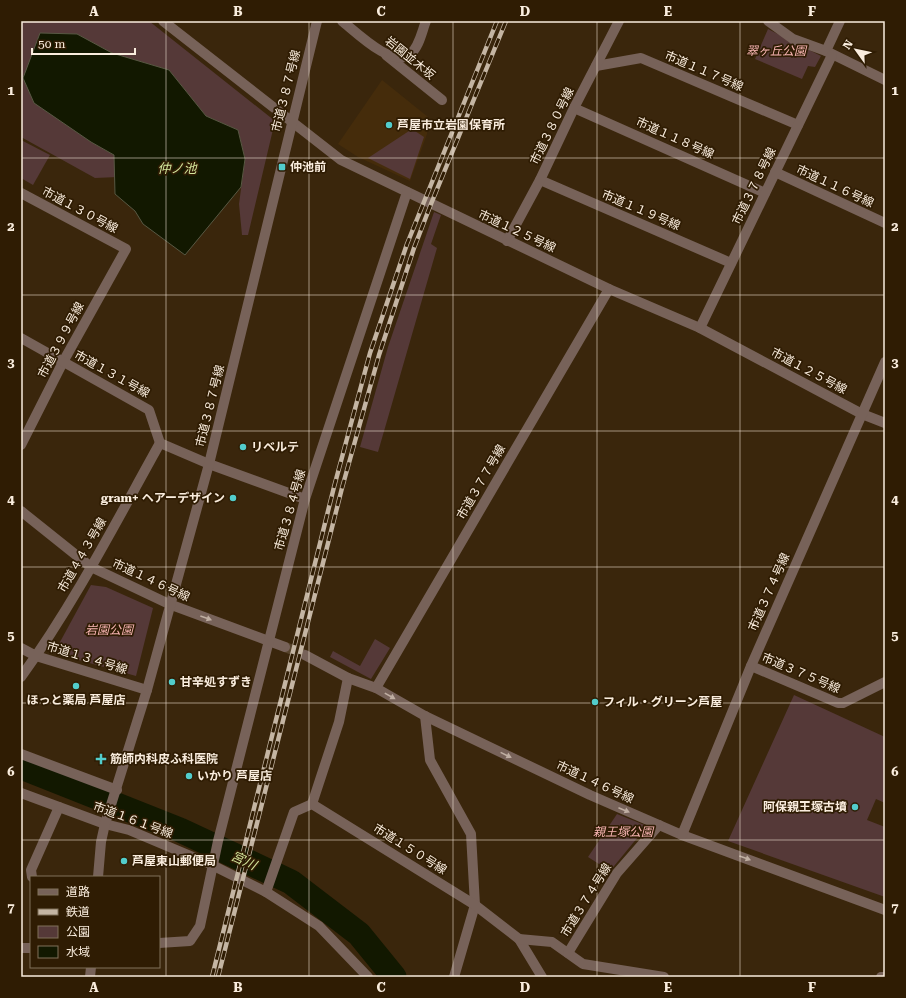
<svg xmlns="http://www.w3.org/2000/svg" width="906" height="998" font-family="'Roboto Serif','Noto Sans JP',serif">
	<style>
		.built { fill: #452c0b }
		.green { fill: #553938 }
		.water { fill: #121800; stroke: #585843 }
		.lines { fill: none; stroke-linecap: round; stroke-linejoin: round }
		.river { stroke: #121800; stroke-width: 25 }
		.minor-tunnel { stroke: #57442c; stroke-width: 10; stroke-dasharray: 10 5; stroke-linecap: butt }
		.minor { stroke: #776259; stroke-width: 10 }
		.tertiary { stroke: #776259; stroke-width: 10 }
		.rail-casing { stroke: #c4b5a3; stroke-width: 4.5 }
		.rail { stroke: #2f1c03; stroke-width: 3; stroke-dasharray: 9; stroke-linecap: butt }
		.oneway { fill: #bfaea2 }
		.grid { fill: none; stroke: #faedde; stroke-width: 1; stroke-opacity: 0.55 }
		.poi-dot { fill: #52cdcc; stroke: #2f1c03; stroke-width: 1.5 }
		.labels { text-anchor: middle; stroke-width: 3.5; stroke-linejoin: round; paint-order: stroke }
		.park-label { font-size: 12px; font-style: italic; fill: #f8b5b3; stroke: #2f1c03 }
		.street-label { font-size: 12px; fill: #faedde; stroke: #2f1c03 }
		.poi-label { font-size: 12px; font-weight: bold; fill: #faedde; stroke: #2f1c03; text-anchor: start }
		.water-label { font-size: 13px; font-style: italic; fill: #d4e69c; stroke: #2f1c03 }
		.neatline { fill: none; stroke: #faedde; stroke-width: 1.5 }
		.grid-label { font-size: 13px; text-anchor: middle; font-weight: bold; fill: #faedde }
	</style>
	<rect width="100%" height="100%" fill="#3a260c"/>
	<path class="built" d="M 382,80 L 428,117 L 427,134 L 410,181 L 358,157 L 338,144 Z"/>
	<g class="green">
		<path d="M 21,21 L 149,21 L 275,121 L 248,235 L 242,235 L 239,204 L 245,159 L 238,130 L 206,116 L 169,70 L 112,53 L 77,34 L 91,142 L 114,155 L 118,177 L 95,178 L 21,137 Z"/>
		<path d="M 768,29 L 821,56 L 815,67 L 808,66 L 802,79 L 755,59 Z"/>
		<path d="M 412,129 L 424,137 L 410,179 L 368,158 Z"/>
		<path d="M 21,140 L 50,155 L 33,185 L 21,178 Z"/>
		<path d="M 434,212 L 441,215 L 431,244 L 437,248 L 378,452 L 360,447 L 388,347 Z"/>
		<path d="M 91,585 L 106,587 L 153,608 L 136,676 L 54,653 Z"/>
		<path d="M 375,639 L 390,648 L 371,679 L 330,657 L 333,651 L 360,666 Z"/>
		<path d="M 794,695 L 885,737 L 885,803 L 876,799 L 867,820 L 885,827 L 885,897 L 728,841 Z"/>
		<path d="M 617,814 L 647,826 L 610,871 L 588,857 Z"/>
	</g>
	<path class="water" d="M 40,33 L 77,34 L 112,53 L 169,70 L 206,116 L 238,130 L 245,159 L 241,187 L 185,255 L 143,224 L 135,211 L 115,194 L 114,155 L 91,142 L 34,103 L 23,78 Z"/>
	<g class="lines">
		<path class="river" d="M 21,767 L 180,830 L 291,882 L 359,934 L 394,977"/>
		<path class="minor-tunnel" d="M 285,647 L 305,655"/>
		<g class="minor">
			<path d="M 163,21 L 341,160 L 609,289 L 700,328 L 862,414 L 885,423"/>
			<path d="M 768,21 L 793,39 L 826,51 L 885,80"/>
			<path d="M 826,51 L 840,21"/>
			<path d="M 386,55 L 442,100"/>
			<path d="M 596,66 L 641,58 L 798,125"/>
			<path d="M 574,108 L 765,193"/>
			<path d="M 775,172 L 885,223"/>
			<path d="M 540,180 L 731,263"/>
			<path d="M 21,193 L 126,249 L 63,362 L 21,445"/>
			<path d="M 507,241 L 540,180 L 574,108 L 619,21"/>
			<path d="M 700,328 L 832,55"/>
			<path d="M 21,338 L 149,410 L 160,443 L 209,464 L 305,499"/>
			<path d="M 21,511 L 91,567 L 169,604 L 285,647"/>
			<path d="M 21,648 L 36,656 L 147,690"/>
			<path d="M 305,655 L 348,678 L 376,688 L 425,716 L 590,795 L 682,835 L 885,910"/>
			<path d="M 751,666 L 838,703 L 843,703 L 885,682"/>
			<path d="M 21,677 C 74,604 116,522 160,443"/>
			<path d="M 376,688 L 609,289"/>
			<path d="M 425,716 L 430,760 L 471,834 L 475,905 L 454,977"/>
			<path d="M 21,754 L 117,790"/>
			<path d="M 312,804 L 339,722 L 348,678"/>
			<path d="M 682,835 L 751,666 L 885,362"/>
			<path d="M 32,877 L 31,870 L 59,807"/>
			<path d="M 266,892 L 294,812 L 312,804 L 475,905 L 519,939 L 542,977"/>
			<path d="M 519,939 L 552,942 L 583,964 L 664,977"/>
			<path d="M 159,943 L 190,941 L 200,926 L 218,841 L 305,499 L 407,192"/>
			<path d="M 21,948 L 31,948"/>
			<path d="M 568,953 L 617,873 L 659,825"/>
			<path d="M 881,977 L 885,977"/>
		</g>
		<g class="tertiary">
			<path d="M 342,21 C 356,32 393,69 410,54 C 419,48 422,31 426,21"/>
			<path d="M 21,793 L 105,824 L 129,830 L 212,865 L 266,892 L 319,926 L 368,977"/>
			<path d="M 98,877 L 101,842 L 105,824 L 147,690 L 209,464 L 317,21"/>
			<path d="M 90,977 L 91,967"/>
		</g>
		<g class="rail-casing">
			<g id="rail">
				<path d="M 212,977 L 334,487 L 370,353 L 407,244 L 497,21"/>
				<path d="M 218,977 L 342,488 L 379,355 L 414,248 L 431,204 L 506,21"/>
			</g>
		</g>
		<use href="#rail" class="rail"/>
	</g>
	<defs><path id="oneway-solid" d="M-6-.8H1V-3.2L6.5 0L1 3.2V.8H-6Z"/></defs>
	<g class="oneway">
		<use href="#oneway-solid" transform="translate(206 618) rotate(20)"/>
		<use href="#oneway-solid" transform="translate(390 696) rotate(29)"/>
		<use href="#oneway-solid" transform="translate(506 755) rotate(26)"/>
		<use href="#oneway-solid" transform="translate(624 810) rotate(23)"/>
		<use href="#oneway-solid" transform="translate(745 858) rotate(20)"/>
	</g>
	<path class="grid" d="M 166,21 L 166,977M 309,21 L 309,977M 453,21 L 453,977M 597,21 L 597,977M 740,21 L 740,977M 21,158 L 885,158M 21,295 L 885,295M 21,431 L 885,431M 21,567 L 885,567M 21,703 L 885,703M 21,840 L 885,840"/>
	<g class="poi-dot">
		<circle cx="389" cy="125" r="4"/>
		<rect x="278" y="163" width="8" height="8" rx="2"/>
		<circle cx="243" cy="447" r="4"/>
		<circle cx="233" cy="498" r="4"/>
		<circle cx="172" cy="682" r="4"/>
		<circle cx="76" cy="686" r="4"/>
		<circle cx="595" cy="702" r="4"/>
		<path d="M99 753h4v4h4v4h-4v4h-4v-4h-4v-4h4z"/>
		<circle cx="189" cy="776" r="4"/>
		<circle cx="855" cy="807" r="4"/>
		<circle cx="124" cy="861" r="4"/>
	</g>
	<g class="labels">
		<g class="park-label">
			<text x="776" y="55">翠ヶ丘公園</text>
			<text x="109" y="634">岩園公園</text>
			<text x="623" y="836">親王塚公園</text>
		</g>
		<g class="street-label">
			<text transform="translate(410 58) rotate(39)" y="4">岩園並木坂</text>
			<text transform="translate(704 71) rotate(23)" y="4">市道１１７号線</text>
			<text transform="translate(286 91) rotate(-76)" y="4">市道３８７号線</text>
			<text transform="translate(552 126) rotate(-64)" y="4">市道３８０号線</text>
			<text transform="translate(675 138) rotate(24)" y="4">市道１１８号線</text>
			<text transform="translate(754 186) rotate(-64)" y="4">市道３７８号線</text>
			<text transform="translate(835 186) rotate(25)" y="4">市道１１６号線</text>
			<text transform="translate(80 210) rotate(28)" y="4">市道１３０号線</text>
			<text transform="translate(641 210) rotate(23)" y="4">市道１１９号線</text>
			<text transform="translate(517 231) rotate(25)" y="4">市道１２５号線</text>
			<text transform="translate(61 340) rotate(-62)" y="4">市道３９９号線</text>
			<text transform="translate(809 371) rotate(28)" y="4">市道１２５号線</text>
			<text transform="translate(112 374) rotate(29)" y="4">市道１３１号線</text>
			<text transform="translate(210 406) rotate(-76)" y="4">市道３８７号線</text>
			<text transform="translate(481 482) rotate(-60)" y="4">市道３７７号線</text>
			<text transform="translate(290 510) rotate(-74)" y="4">市道３８４号線</text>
			<text transform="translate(82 555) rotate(-60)" y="4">市道４４３号線</text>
			<text transform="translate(151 580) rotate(25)" y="4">市道１４６号線</text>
			<text transform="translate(769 592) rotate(-66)" y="4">市道３７４号線</text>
			<text transform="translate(87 658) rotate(17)" y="4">市道１３４号線</text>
			<text transform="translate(801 673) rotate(23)" y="4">市道３７５号線</text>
			<text transform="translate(595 782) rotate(25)" y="4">市道１４６号線</text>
			<text transform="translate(133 820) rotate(20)" y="4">市道１６１号線</text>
			<text transform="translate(410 849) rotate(32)" y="4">市道１５０号線</text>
			<text transform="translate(586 900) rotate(-58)" y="4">市道３７４号線</text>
		</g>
		<g class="poi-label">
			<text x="397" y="129">芦屋市立岩園保育所</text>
			<text x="290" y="171">仲池前</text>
			<text x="251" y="451">リベルテ</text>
			<text x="225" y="502" text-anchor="end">gram+ ヘアーデザイン</text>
			<text x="180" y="686">甘辛処すずき</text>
			<text x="76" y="704" text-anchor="middle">ほっと薬局 芦屋店</text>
			<text x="603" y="706">フィル・グリーン芦屋</text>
			<text x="110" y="763">筋師内科皮ふ科医院</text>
			<text x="197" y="780">いかり 芦屋店</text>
			<text x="847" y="811" text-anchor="end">阿保親王塚古墳</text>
			<text x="132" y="865">芦屋東山郵便局</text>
		</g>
		<g class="water-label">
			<text x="177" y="173">仲ノ池</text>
			<text transform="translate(244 860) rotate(25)" y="5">宮川</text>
		</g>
	</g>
	<rect width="906" height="998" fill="none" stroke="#2f1c03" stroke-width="44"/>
	<rect x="30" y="876" width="130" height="92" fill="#2f1c03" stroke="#80705b"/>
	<rect x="38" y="889" width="20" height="6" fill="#776259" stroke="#80705b"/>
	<text x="66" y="896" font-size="12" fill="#faedde">道路</text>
	<rect x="38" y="909" width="20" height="6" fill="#c4b5a3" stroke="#80705b"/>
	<text x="66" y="916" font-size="12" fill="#faedde">鉄道</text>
	<rect x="38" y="926" width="20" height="12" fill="#553938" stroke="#80705b"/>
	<text x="66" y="936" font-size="12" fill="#faedde">公園</text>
	<rect x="38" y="946" width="20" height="12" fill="#121800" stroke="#80705b"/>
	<text x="66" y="956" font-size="12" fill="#faedde">水域</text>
	<g transform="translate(856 50) rotate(303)" stroke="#2f1c03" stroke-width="3" paint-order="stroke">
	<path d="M0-3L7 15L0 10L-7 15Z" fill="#faedde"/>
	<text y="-6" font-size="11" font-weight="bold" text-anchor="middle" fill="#faedde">N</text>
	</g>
	<path d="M32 48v6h103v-6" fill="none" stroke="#faedde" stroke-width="2"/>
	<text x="38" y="48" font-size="12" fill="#faedde" stroke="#2f1c03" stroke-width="3" paint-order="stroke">50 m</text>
	<rect x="22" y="22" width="862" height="954" class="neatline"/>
	<g class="grid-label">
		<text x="94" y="16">A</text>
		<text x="238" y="16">B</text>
		<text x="381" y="16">C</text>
		<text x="525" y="16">D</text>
		<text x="668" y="16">E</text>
		<text x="812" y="16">F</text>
		<text x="11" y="95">1</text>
		<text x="895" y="95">1</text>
		<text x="11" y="231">2</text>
		<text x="895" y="231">2</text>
		<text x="11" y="367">3</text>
		<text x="895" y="367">3</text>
		<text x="11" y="504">4</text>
		<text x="895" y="504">4</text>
		<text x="11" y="640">5</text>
		<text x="895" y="640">5</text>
		<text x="11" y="776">6</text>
		<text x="895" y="776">6</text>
		<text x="11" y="912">7</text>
		<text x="895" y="912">7</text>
		<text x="94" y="992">A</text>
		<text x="238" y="992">B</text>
		<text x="381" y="992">C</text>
		<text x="525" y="992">D</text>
		<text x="668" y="992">E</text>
		<text x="812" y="992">F</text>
	</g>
</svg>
